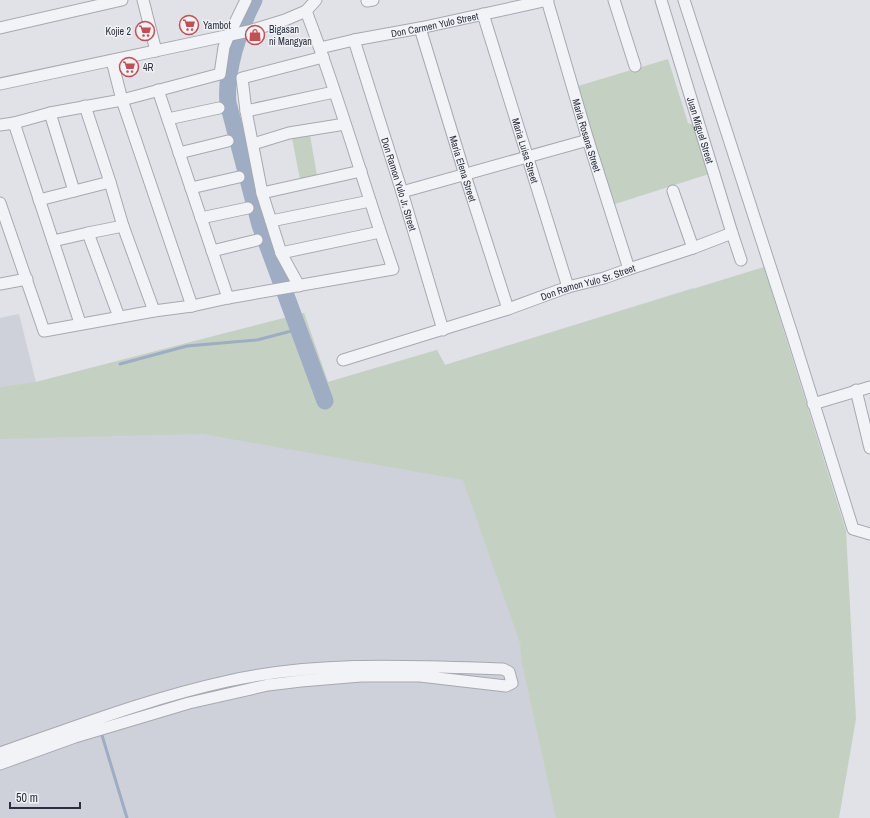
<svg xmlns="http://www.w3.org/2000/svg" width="870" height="818" font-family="'Archivo Narrow',sans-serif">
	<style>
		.built { fill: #ced1d9 }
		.green { fill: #c4d1c2 }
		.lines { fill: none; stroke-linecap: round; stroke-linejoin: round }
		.stream { stroke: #9eacc4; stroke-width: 3 }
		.river { stroke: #9eacc4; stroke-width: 17 }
		.minor-casing { stroke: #a6a9b1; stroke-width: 13 }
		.minor { stroke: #f2f3f6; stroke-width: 11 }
		.labels { text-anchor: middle; stroke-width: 3; stroke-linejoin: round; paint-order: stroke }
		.street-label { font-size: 10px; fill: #2a2f3d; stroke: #eff1f5 }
		.poi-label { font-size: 10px; fill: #2a2f3d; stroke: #eff1f5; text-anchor: start }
	</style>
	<rect width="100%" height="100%" fill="#e0e2e7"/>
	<path class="built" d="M 693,288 L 822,818 L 0,818 L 0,318 L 19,314 L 36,382 L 304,313 L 328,382 L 437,350 L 445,365 Z"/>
	<g class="green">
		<path d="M 668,59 L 688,123 L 693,125 L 709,174 L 612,205 L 578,86 Z"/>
		<path d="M 310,135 L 317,176 L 300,179 L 292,138 Z"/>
		<path d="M 764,267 L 846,531 L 856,719 L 839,818 L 556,818 L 522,663 L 520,643 L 463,480 L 203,434 L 0,439 L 0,387 L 36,382 L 304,313 L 328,382 L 437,350 L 445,365 Z"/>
	</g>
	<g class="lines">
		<g class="stream">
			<path d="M 120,364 L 187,346 L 257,340 L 299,329"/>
			<path d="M 101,732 L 127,818"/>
		</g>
		<path class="river" d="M 254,0 C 239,29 225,71 228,103 L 260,225 L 325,401"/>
		<g class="minor-casing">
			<g id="minor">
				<path d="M 143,0 L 156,51"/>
				<path id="s1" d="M 547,0 L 588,140 L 629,269"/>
				<path d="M 614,0 L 635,66"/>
				<path id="s2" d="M 661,0 L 732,233 L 741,260"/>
				<path d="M 684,0 L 793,337 L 853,529 L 870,534"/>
				<path d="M 367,1 L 373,0"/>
				<path id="s3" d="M 483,14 L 568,287"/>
				<path d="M 0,28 L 122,0"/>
				<path id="s4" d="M 420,28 L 465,175 L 508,309"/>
				<path id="s5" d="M 354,40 L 402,192 L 443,330"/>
				<path id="s6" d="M 320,48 L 354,40 L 420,28 L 548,0"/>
				<path d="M 112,61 L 122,100 L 192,306"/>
				<path d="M 0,84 L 249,31 L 285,20 L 306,11 L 316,0"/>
				<path d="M 158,90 L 228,298"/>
				<path d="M 85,106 L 110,182 L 123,226 L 154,311"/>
				<path d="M 246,111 L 334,92"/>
				<path d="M 50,113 L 74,191"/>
				<path d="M 168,119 L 219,108"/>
				<path d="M 14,123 L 80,323"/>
				<path d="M 0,125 L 14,123 L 50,113 L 122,100 L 220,74 L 224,47 L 229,35 L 246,0"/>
				<path d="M 253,144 L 289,133 L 345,124"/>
				<path d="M 179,153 L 228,141"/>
				<path d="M 191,188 L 239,177"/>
				<path d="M 673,191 L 693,248"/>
				<path d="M 402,192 L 588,140"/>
				<path d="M 262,193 L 361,171"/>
				<path d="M 39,200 L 110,182"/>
				<path d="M 0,203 L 44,331 L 154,311 L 192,306 L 228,298 L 393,269 C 363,184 339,96 306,11"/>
				<path d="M 201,218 L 248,208"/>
				<path d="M 271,221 L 370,201"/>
				<path d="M 88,233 L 119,317"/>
				<path d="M 53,241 L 88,233 L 123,226"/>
				<path d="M 212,251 L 257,240"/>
				<path d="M 281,253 L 380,232"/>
				<path d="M 0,284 L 27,279"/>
				<path d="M 299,286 L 281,253 L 262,193 L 246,111 L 242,78 L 323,57"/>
				<path id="s7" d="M 343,360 L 508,309 L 568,287 L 604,278 L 629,269 L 693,248 L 732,233"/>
				<path d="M 856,390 L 870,448"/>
				<path d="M 813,404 L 870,387"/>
				<path d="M 0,753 C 75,727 150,698 228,681 C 318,661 411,666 503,669 L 509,672 L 512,683 L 506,686 L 420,676 L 361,676 L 301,681 L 268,685 L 189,703 L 75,737 L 0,764"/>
			</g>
		</g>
		<use href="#minor" class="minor"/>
	</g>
	<defs>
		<g id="supermarket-ring" transform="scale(1)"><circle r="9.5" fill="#eff1f5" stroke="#c15054" stroke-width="1.5"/><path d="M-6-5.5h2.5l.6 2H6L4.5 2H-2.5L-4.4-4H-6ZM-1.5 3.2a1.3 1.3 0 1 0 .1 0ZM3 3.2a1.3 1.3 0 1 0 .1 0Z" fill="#c15054"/></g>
		<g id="shop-ring" transform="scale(1)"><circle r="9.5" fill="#eff1f5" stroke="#c15054" stroke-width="1.5"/><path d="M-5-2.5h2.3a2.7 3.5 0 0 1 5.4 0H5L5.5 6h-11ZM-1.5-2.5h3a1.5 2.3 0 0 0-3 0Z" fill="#c15054"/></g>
	</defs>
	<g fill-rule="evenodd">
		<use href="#supermarket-ring" x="189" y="25"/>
		<use href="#supermarket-ring" x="145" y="31"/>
		<use href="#shop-ring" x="255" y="35"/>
		<use href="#supermarket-ring" x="129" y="67"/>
	</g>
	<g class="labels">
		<g class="street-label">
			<text dy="4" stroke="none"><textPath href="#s6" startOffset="117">Don Carmen Yulo Street</textPath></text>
			<text dy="4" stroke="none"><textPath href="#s2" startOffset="136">Juan Miguel Street</textPath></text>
			<text dy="4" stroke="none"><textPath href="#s1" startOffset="141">Maria Rosana Street</textPath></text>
			<text dy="4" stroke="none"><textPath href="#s3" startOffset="143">Maria Luisa Street</textPath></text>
			<text dy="4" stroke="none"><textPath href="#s4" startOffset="147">Maria Elena Street</textPath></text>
			<text dy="4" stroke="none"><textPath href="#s5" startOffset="151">Don Ramon Yulo Jr. Street</textPath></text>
			<text dy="4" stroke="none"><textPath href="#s7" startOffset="257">Don Ramon Yulo Sr. Street</textPath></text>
		</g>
		<g class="poi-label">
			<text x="203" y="29">Yambot</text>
			<text x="269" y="33">Bigasan<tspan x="269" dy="12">ni Mangyan</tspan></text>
			<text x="131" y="35" text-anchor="end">Kojie 2</text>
			<text x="143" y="71">4R</text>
		</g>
	</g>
	<path d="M10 802v6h70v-6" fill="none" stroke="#2a2f3d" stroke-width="2"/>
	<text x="16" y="802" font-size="12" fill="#2a2f3d" stroke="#eff1f5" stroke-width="3" paint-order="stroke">50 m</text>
</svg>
